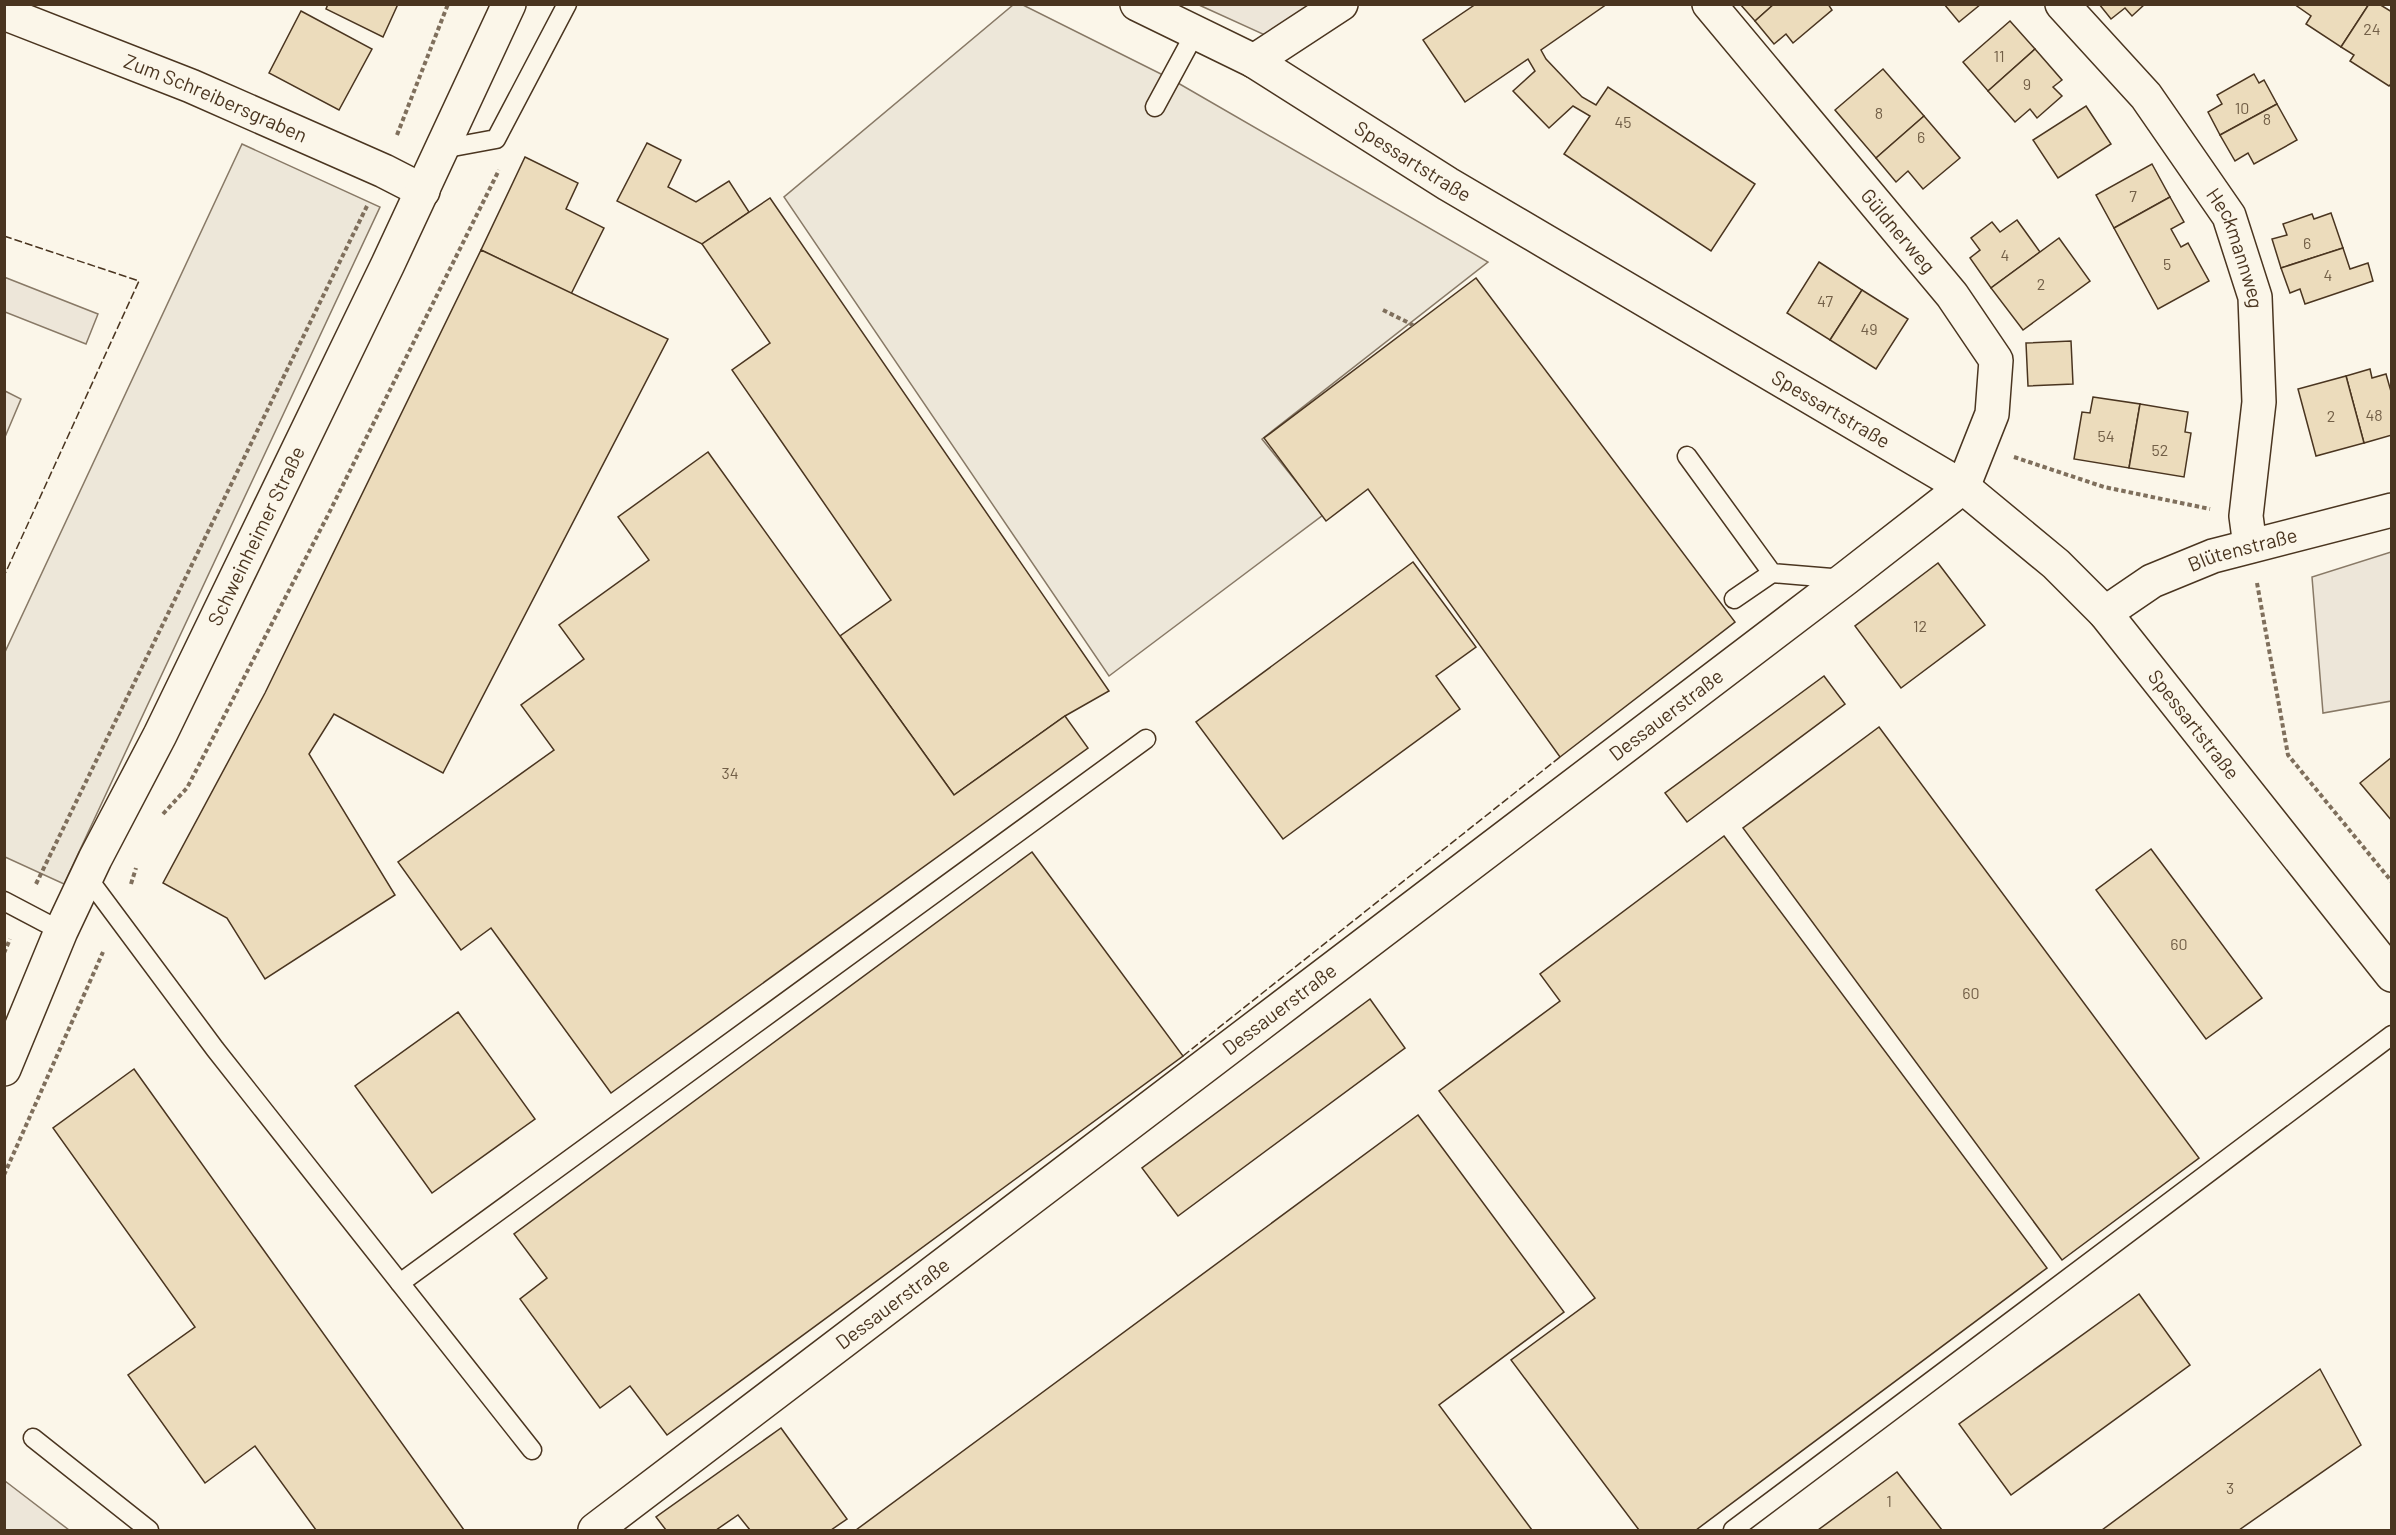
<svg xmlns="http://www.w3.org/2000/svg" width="2396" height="1535" font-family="Barlow,sans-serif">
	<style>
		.green { fill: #ede6d9; stroke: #887966; stroke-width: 1.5 }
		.parking { fill: #ede7d9; stroke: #887966; stroke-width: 1.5 }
		.building { fill: #ecdcbc; stroke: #4a3520; stroke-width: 1.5 }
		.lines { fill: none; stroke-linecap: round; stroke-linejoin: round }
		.service-casing { stroke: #4a3520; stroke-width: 21 }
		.minor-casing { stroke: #4a3520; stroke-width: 36 }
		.tertiary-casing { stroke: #4a3520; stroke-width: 36 }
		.path { stroke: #7f6f5c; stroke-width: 4; stroke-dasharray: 4.5 3; stroke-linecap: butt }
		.service { stroke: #fbf6e9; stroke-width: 18 }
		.minor { stroke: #fbf6e9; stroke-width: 33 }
		.tertiary { stroke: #fbf6e9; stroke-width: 33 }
		.fence { stroke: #4a3520; stroke-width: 1.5; stroke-dasharray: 8 3; stroke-linecap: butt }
		.labels { text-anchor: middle; stroke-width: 4.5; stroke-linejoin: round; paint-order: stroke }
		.number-label { font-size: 16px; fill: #725f47 }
		.street-label { font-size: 20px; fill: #4a3520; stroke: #fbf6e9 }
	</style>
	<rect width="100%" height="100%" fill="#fbf6e9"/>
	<g class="green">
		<path d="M 1199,5 L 1313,5 L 1267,36 Z"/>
		<path d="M 4,277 L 98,314 L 86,344 L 5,312 Z"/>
		<path d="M 5,391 L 21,399 L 5,437 Z"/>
		<path d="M 2391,552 L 2391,701 L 2323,713 L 2312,577 Z"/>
		<path d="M 5,1481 L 69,1530 L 5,1530 Z"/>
	</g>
	<g class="parking">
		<path d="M 1013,5 L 1023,5 L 1171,79 L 1488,262 L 1262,439 L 1323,515 L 1109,676 L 784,197 Z"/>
		<path d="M 242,144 L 380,207 L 64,884 L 5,857 L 5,652 Z"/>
	</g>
	<g class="building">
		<path d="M 328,4 L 398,4 L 383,37 L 326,9 Z"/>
		<path d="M 1476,4 L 1607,4 L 1541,50 L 1546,59 L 1582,97 L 1596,105 L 1608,87 L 1755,184 L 1711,251 L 1564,154 L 1590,116 L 1573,106 L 1549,128 L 1513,91 L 1535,71 L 1528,59 L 1465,102 L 1423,40 Z"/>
		<path d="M 1740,4 L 1774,4 L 1755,21 Z"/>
		<path d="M 1774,4 L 1828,4 L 1832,10 L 1793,43 L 1786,34 L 1774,44 L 1755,21 Z"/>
		<path d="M 1944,4 L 1981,4 L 1959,22 Z"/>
		<path d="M 2099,4 L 2145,4 L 2132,16 L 2125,8 L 2111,19 Z"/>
		<path d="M 2294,4 L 2369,4 L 2341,47 L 2306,24 L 2311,16 Z"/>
		<path d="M 2369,4 L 2379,4 L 2392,12 L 2392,83 L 2389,86 L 2350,61 L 2354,55 L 2341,47 Z"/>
		<path d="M 301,11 L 372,49 L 339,110 L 269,73 Z"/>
		<path d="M 2010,21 L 2035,49 L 1988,91 L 1963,62 Z"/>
		<path d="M 2035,49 L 2062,80 L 2053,87 L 2062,96 L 2037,118 L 2030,109 L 2015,122 L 1988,91 Z"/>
		<path d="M 1883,69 L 1924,116 L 1876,158 L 1835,110 Z"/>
		<path d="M 2254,74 L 2259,83 L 2264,80 L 2277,104 L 2220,135 L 2208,112 L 2222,104 L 2217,95 Z"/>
		<path d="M 2277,104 L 2297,140 L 2254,164 L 2248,153 L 2235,161 L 2220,135 Z"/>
		<path d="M 2086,106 L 2111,144 L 2058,178 L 2033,140 Z"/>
		<path d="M 1924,116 L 1960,158 L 1923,189 L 1908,171 L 1896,182 L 1876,158 Z"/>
		<path d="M 647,143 L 681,160 L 668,187 L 696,202 L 729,181 L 749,212 L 702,244 L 617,201 Z"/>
		<path d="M 525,157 L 578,183 L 566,209 L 604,228 L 571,294 L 481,250 Z"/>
		<path d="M 2152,164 L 2170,197 L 2114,228 L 2096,195 Z"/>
		<path d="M 2170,197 L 2184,222 L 2171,229 L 2181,247 L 2188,243 L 2209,281 L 2158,309 L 2114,228 Z"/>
		<path d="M 770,198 L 1109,691 L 1065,716 L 954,795 L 840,636 L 891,600 L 732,370 L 770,343 L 702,244 Z"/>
		<path d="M 2331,213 L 2343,248 L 2281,268 L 2272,239 L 2287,235 L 2283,224 L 2312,214 L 2314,219 Z"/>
		<path d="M 2017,220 L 2040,252 L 1991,288 L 1970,258 L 1980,250 L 1971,238 L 1992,222 L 2000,232 Z"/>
		<path d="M 2059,238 L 2090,281 L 2023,330 L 1991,288 Z"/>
		<path d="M 2343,248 L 2350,269 L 2368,263 L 2373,281 L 2305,304 L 2300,289 L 2290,293 L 2281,268 Z"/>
		<path d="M 481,250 L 668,339 L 443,773 L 334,714 L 309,754 L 395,895 L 265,979 L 227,918 L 163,883 L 265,693 Z"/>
		<path d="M 1819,262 L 1862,290 L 1830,340 L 1787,313 Z"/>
		<path d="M 1476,278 L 1735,622 L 1560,757 L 1368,489 L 1326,521 L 1264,438 Z"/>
		<path d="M 1862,290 L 1908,319 L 1876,369 L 1830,340 Z"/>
		<path d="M 2071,341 L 2073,384 L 2028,386 L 2026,343 Z"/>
		<path d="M 2370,369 L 2372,378 L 2386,374 L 2392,395 L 2392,435 L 2364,443 L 2346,376 Z"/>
		<path d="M 2346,376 L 2364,443 L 2316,456 L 2298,389 Z"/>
		<path d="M 2093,397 L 2140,404 L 2129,468 L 2074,459 L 2082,412 L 2090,413 Z"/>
		<path d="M 2140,404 L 2188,412 L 2185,432 L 2191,433 L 2184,477 L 2129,468 Z"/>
		<path d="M 708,452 L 954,795 L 1065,716 L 1088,748 L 611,1093 L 491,928 L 461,950 L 398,862 L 554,750 L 521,705 L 584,659 L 559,625 L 649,560 L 618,517 Z"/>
		<path d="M 1413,562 L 1476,647 L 1436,676 L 1460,709 L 1283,839 L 1196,722 Z"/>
		<path d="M 1938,563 L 1985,625 L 1901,688 L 1855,626 Z"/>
		<path d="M 1824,676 L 1845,704 L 1687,822 L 1665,793 Z"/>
		<path d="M 1879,727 L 2199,1158 L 2062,1260 L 1743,828 Z"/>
		<path d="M 2392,757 L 2392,821 L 2360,783 Z"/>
		<path d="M 1724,836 L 2047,1268 L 1696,1530 L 1639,1530 L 1511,1360 L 1595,1298 L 1439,1091 L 1560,1001 L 1540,974 Z"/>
		<path d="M 2151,849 L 2262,998 L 2206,1039 L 2096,890 Z"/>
		<path d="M 1032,852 L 1183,1056 L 667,1435 L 630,1386 L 600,1408 L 520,1299 L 547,1278 L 514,1234 Z"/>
		<path d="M 1370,999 L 1405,1048 L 1178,1216 L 1142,1168 Z"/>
		<path d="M 458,1012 L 535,1119 L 432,1193 L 355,1086 Z"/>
		<path d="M 134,1069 L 464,1530 L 316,1530 L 255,1446 L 205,1483 L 128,1375 L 195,1327 L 53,1128 Z"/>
		<path d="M 1418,1115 L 1564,1312 L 1439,1405 L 1532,1530 L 856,1530 Z"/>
		<path d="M 2139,1294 L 2190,1365 L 2011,1495 L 1959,1424 Z"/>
		<path d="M 2320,1369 L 2361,1445 L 2239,1530 L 2102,1530 Z"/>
		<path d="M 781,1428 L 847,1519 L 831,1530 L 750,1530 L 738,1515 L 716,1530 L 666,1530 L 656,1517 Z"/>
		<path d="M 1897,1472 L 1942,1530 L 1818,1530 Z"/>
	</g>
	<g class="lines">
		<g class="service-casing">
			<g id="service">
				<path d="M 1155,107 L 1195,33"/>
				<path d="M 442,149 L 496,139 L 567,4"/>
				<path d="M 1687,456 L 1772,573 L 1844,579"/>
				<path d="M 1734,599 L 1772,573"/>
				<path d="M 87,877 L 215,1049 L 532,1450"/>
				<path d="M 4,901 L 61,931"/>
				<path d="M 400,1283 L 1146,739"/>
				<path d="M 33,1438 L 149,1530"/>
				<path d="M 1733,1530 L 2392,1035"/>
			</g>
		</g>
		<g class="minor-casing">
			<g id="minor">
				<path id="s1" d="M 2062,4 L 2146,96 L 2229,216 L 2255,297 L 2259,402 L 2246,516 L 2250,546"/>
				<path id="s2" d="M 4,13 L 191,86 L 384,171 L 423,191"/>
				<path d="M 1254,61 L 1341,4"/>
				<path id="s3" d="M 2105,613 L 2152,581 L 2213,556 L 2392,510"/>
				<path id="s4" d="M 595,1530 L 1845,579 L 1963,487 L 1992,414 L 1996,360 L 1952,295 L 1709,4"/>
			</g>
		</g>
		<g class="tertiary-casing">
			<g id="tertiary">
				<path id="s5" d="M 1137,4 L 1254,61 L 1448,184 L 1963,487 L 2056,564 L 2105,613 L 2392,975"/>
				<path id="s6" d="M 4,1069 L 61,931 L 95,859 L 160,735 L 388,264 L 509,4"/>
			</g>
		</g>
		<g class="path">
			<path d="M 397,135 L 448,4"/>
			<path d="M 1383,310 L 1413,325"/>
			<path d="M 2014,457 L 2104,487 L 2210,509"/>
			<path d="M 2257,583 L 2288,755 L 2392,882"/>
			<path d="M 163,814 L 187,788 L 329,513 L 499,170"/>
			<path d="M 36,884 L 367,206"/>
			<path d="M 131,884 L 136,868"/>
			<path d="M 4,953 L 10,939"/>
			<path d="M 4,1175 L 103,952"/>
		</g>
		<use href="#service" class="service"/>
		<use href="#minor" class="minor"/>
		<use href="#tertiary" class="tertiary"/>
		<g class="fence">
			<path d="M 4,236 L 139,281 L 4,576"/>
			<path d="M 1183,1056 L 1560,757"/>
		</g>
	</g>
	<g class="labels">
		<g class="number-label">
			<text x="2372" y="35">24</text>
			<text x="1999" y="62">11</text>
			<text x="2027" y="90">9</text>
			<text x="2242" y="114">10</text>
			<text x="1879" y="119">8</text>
			<text x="2267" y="125">8</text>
			<text x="1623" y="128">45</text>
			<text x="1921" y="143">6</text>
			<text x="2133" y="202">7</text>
			<text x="2307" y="249">6</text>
			<text x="2005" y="261">4</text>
			<text x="2167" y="270">5</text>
			<text x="2328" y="281">4</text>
			<text x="2041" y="290">2</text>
			<text x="1825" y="307">47</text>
			<text x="1869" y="335">49</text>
			<text x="2374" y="421">48</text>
			<text x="2331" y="422">2</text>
			<text x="2106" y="442">54</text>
			<text x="2160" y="456">52</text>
			<text x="1920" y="632">12</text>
			<text x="730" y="779">34</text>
			<text x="2179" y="950">60</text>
			<text x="1971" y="999">60</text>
			<text x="2230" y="1494">3</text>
			<text x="1889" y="1507">1</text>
		</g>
		<g class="street-label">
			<text dy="7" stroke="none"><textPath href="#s2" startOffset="228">Zum Schreibersgraben</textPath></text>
			<text dy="7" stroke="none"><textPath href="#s5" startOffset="318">Spessartstraße</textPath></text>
			<text transform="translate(1898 231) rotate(50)" y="7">Güldnerweg</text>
			<text dy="7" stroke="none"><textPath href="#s1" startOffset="303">Heckmannweg</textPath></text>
			<text dy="7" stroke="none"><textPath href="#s5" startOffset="804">Spessartstraße</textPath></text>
			<text dy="7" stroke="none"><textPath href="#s6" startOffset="590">Schweinheimer Straße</textPath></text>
			<text dy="7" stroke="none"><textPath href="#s3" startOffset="153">Blütenstraße</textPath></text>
			<text dy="7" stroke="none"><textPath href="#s4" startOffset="1346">Dessauerstraße</textPath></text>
			<text dy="7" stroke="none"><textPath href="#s5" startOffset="1290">Spessartstraße</textPath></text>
			<text dy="7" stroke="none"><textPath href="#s4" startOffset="860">Dessauerstraße</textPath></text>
			<text dy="7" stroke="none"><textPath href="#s4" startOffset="374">Dessauerstraße</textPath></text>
		</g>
	</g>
	<rect width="2396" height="1535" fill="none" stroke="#4a3520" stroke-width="12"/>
</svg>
